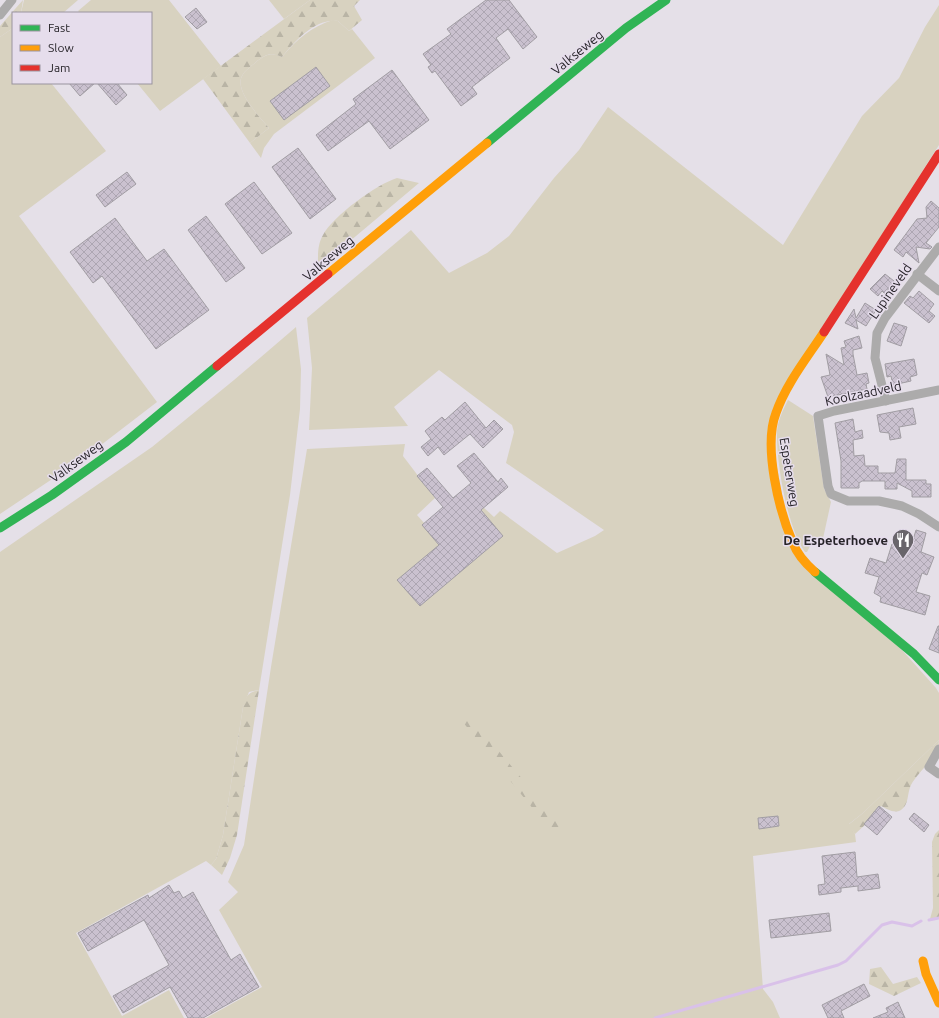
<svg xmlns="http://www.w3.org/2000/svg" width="939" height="1018" font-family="Ubuntu,sans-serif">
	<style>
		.green { fill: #d8d2c0 }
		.forest { fill: url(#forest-firs) }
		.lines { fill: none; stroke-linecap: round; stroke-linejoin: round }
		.stream { stroke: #d9c1e9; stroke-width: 3 }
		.building { fill: url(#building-cross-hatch); stroke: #a19da3 }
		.street { stroke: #acabab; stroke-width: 9 }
		.fast { stroke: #30b455; stroke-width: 9 }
		.slow { stroke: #ff9f0a; stroke-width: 9 }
		.jam { stroke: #e5322d; stroke-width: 9 }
		.labels { text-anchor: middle; stroke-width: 3; stroke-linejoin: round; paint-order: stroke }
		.street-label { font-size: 13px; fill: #262328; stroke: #e6ddec }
		.poi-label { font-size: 13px; font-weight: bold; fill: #262328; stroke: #e6ddec; text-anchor: end }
	</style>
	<defs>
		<pattern id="forest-firs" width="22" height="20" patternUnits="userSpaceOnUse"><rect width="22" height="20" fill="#d8d2c0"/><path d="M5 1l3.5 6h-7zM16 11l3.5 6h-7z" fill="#b9b4a5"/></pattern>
		<pattern id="building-cross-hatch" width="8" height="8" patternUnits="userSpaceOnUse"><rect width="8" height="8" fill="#cac1cf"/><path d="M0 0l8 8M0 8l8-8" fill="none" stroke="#ada6b2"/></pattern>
	</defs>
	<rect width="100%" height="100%" fill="#e5e0e8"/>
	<g class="green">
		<path d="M 24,0 L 78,0 L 63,13 L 21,13 Z"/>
		<path d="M 91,0 L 169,0 L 221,66 L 160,111 L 137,83 L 151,83 L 151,13 L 80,13 L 78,11 Z"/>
		<path d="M 269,0 L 310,0 L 284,19 Z"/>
		<path d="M 939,5 L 939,145 L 804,357 L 769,424 L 792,548 L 901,649 L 936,688 L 939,693 L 939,740 L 863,813 L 849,824 L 855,834 L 856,842 L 753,856 L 763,989 L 773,1002 L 780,1018 L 206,1018 L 262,987 L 219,910 L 238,892 L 228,882 L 244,845 L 271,667 L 307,449 L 405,444 L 403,456 L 435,498 L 417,515 L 441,542 L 482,506 L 494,517 L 500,511 L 557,553 L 595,536 L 604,530 L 506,463 L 514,432 L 512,425 L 439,370 L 394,407 L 408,426 L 309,430 L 312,368 L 307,318 L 411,230 L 449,273 L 487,253 L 509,236 L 554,178 L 579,150 L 608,107 L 783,245 L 862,116 L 899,78 L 925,27 Z"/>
		<path d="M 333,20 L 338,21 L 349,31 L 352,29 L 375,58 L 274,134 L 264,148 L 261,158 L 250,143 L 269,128 C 260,117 234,91 242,76 C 245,70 252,66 257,61 C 267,54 271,52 282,57 C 297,39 311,27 333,20 Z"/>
		<path d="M 13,28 L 13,83 L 51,83 L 106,151 L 19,216 L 157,402 L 88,455 L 0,514 L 0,37 Z"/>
		<path d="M 296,327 L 301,369 L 300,409 L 290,495 L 259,690 L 249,692 L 243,707 L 223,835 L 216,859 L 211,865 L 206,861 L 76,933 L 122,1016 L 169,990 L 184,1018 L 0,1018 L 0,552 L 152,447 L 234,380 Z"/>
		<path d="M 788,400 L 813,416 L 824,489 L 831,502 L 822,543 L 813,540 L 807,552 L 805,552 C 787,527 776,462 777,431 C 778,420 783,410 788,400 Z"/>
	</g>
	<g class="forest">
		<path d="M 23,0 L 21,13 L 13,13 L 13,28 L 0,37 L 0,26 Z"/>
		<path d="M 310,0 L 360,0 L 354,6 L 362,20 L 349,31 L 338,21 C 315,18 295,41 282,57 C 270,52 267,54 257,61 C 252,66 245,70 242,76 C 234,91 260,117 269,128 L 250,143 L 203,79 Z"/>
		<path d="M 397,178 L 419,183 L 318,268 C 318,257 317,245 323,235 C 333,216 377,184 397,178 Z"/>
		<path d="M 259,690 L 237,835 L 230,858 L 222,875 L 211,865 L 216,859 L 223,835 L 243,707 C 246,696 247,693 259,690 Z"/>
		<path d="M 472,719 L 564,829 L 555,836 L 462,721 Z"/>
		<path d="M 939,740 C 939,757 919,770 911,785 C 907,793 909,805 901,810 C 894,814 887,809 881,806 L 866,824 L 855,834 L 848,825 L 863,813 Z"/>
		<path d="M 939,830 L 939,919 L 930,919 L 933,908 L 932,842 L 935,834 Z"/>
		<path d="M 881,967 L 893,984 L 917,977 L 921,983 L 894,996 L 869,984 L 870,969 Z"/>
	</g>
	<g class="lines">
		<g class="stream">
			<path d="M 929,920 L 939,918"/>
			<path d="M 655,1018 L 838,965 L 846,961 L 882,925 L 892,922 L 912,926 L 921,921"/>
		</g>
	</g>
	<g class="building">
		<path d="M 486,0 L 509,0 L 537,37 L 523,49 L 508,29 L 496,38 L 510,58 L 472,87 L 477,94 L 461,106 L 435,71 L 432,73 L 428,67 L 431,65 L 423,54 L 451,34 L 447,29 Z"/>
		<path d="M 196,8 L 207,22 L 197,29 L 185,17 Z"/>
		<path d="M 316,67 L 330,86 L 284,120 L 270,101 Z"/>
		<path d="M 392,70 L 429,120 L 390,149 L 369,121 L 328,151 L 316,135 L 356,104 L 353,99 Z"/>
		<path d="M 69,83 L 95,83 L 80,96 Z"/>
		<path d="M 97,83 L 117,83 L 127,95 L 116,105 Z"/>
		<path d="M 298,148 L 336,199 L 310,219 L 272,167 Z"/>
		<path d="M 127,172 L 136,184 L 105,207 L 96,195 Z"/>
		<path d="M 254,182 L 292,233 L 262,254 L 225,204 Z"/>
		<path d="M 931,201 L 939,208 L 939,227 L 926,243 L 932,247 L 930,249 L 916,247 L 919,263 L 906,252 L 903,257 L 894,250 L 917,219 L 927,218 L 926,207 Z"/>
		<path d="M 206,216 L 245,268 L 226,282 L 188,230 Z"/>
		<path d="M 115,218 L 147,261 L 164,249 L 209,310 L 156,349 L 102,276 L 93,283 L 70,252 Z"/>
		<path d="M 885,274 L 894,281 L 885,294 L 882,291 L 878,296 L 870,289 Z"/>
		<path d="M 919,291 L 934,304 L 929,311 L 935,316 L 929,323 L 904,303 L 910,296 L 913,298 Z"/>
		<path d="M 865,303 L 876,310 L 866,326 L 856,320 L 858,329 L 845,323 L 854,309 L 856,318 Z"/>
		<path d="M 894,323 L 907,327 L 901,346 L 887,341 Z"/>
		<path d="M 859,336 L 862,348 L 853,350 L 853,354 L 857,375 L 867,373 L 869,383 L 866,384 L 867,389 L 828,397 L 821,377 L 830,375 L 826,354 L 844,365 L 841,348 L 846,347 L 844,341 Z"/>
		<path d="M 914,359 L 917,375 L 910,377 L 911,381 L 893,385 L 891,376 L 887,377 L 885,364 Z"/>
		<path d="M 465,402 L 486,428 L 494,420 L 503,429 L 483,448 L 470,434 L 444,455 L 438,447 L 428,456 L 421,447 L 431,439 L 425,431 L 442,417 L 445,420 Z"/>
		<path d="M 913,408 L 916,424 L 899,427 L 901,438 L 890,440 L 889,433 L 880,432 L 877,415 Z"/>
		<path d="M 853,419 L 855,432 L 862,430 L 863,438 L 853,440 L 854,456 L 864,455 L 865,466 L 878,466 L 878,473 L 895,473 L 897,459 L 906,459 L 906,480 L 926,480 L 926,484 L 931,484 L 931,497 L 912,497 L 912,491 L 897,483 L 897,489 L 885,489 L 885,481 L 862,481 L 859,483 L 859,488 L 841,488 L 841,461 L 835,423 Z"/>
		<path d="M 474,453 L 498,482 L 501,478 L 508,487 L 481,510 L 503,536 L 420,606 L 397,580 L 439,545 L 422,525 L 443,507 L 417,476 L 427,468 L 453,498 L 471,483 L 457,466 Z"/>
		<path d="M 916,530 L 926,533 L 921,552 L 934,557 L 927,575 L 922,573 L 916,592 L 930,596 L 925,615 L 880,602 L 881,597 L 874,593 L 879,577 L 865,573 L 870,558 L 886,563 L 892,544 L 910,550 Z"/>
		<path d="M 938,626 L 939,626 L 939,653 L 929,649 Z"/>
		<path d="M 879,806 L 892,817 L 877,835 L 864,824 Z"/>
		<path d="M 914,813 L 929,825 L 924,832 L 909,819 Z"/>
		<path d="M 778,816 L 779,826 L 759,829 L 758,818 Z"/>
		<path d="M 855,852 L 857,877 L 878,874 L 880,888 L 858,891 L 858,886 L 841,888 L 841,892 L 819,895 L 818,885 L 825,884 L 822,856 Z"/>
		<path d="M 169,885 L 174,893 L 179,891 L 183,898 L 193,892 L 231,960 L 240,954 L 259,987 L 203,1018 L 188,1018 L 170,987 L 123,1013 L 113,996 L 169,965 L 144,920 L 88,951 L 78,933 L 148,895 L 149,898 Z"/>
		<path d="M 829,913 L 831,931 L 771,938 L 769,920 Z"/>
		<path d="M 864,984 L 870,996 L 841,1011 L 844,1018 L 828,1018 L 822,1005 Z"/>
		<path d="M 898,1002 L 905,1018 L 873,1018 L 888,1012 L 886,1008 Z"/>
	</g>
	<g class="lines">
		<g class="street">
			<path d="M 0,15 L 12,0"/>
			<path d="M 917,274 L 939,291"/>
			<path d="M 939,390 L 834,411 L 818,416 L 828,486 L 831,494 L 848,501 L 879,501 L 902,506 L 919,514 L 939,527"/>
			<path d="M 886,401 L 875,358 L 877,333 L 885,318 L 939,247"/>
			<path d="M 939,749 L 929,767 L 939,774"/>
		</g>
		<g class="fast">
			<path d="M 487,143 L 626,28 L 666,0"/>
			<path d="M 0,528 L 52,495 L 126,442 L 217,366"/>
			<path d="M 815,572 L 914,654 L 939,680"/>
		</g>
		<g class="slow">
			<path d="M 328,274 L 487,143"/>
			<path d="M 815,572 C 806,564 797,554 793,543 C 779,511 763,446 776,413 C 786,384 807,358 824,332"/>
			<path d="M 923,961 L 926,974 L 939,1003"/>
		</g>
		<g class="jam">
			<path d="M 824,332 L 939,154"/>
			<path d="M 217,366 L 328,274"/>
		</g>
	</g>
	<defs>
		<g id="restaurant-pin" transform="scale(1.15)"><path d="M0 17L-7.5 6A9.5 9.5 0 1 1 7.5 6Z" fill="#69656b" stroke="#e6ddec"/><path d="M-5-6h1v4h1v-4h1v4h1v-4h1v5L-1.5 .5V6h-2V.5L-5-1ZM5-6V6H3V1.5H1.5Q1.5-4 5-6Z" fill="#fff"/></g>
	</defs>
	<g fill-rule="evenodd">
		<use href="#restaurant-pin" x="903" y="540"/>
	</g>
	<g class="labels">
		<g class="street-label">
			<text transform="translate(577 52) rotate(-39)" y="5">Valkseweg</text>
			<text transform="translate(328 258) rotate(-40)" y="5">Valkseweg</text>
			<text transform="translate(890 291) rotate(-55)" y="5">Lupineveld</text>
			<text transform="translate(863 393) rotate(-12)" y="5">Koolzaadveld</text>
			<text transform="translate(76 461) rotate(-36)" y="5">Valkseweg</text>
			<text transform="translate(790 472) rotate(81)" y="5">Espeterweg</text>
		</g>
		<g class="poi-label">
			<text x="888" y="545">De Espeterhoeve</text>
		</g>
	</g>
	<rect x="12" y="12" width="140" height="72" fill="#e6ddec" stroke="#99939e"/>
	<rect x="20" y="25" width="20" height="6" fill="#30b455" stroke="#99939e"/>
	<text x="48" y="32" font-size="12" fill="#262328">Fast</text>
	<rect x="20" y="45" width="20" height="6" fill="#ff9f0a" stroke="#99939e"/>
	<text x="48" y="52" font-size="12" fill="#262328">Slow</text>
	<rect x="20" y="65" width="20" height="6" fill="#e5322d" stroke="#99939e"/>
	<text x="48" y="72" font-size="12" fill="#262328">Jam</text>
</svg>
